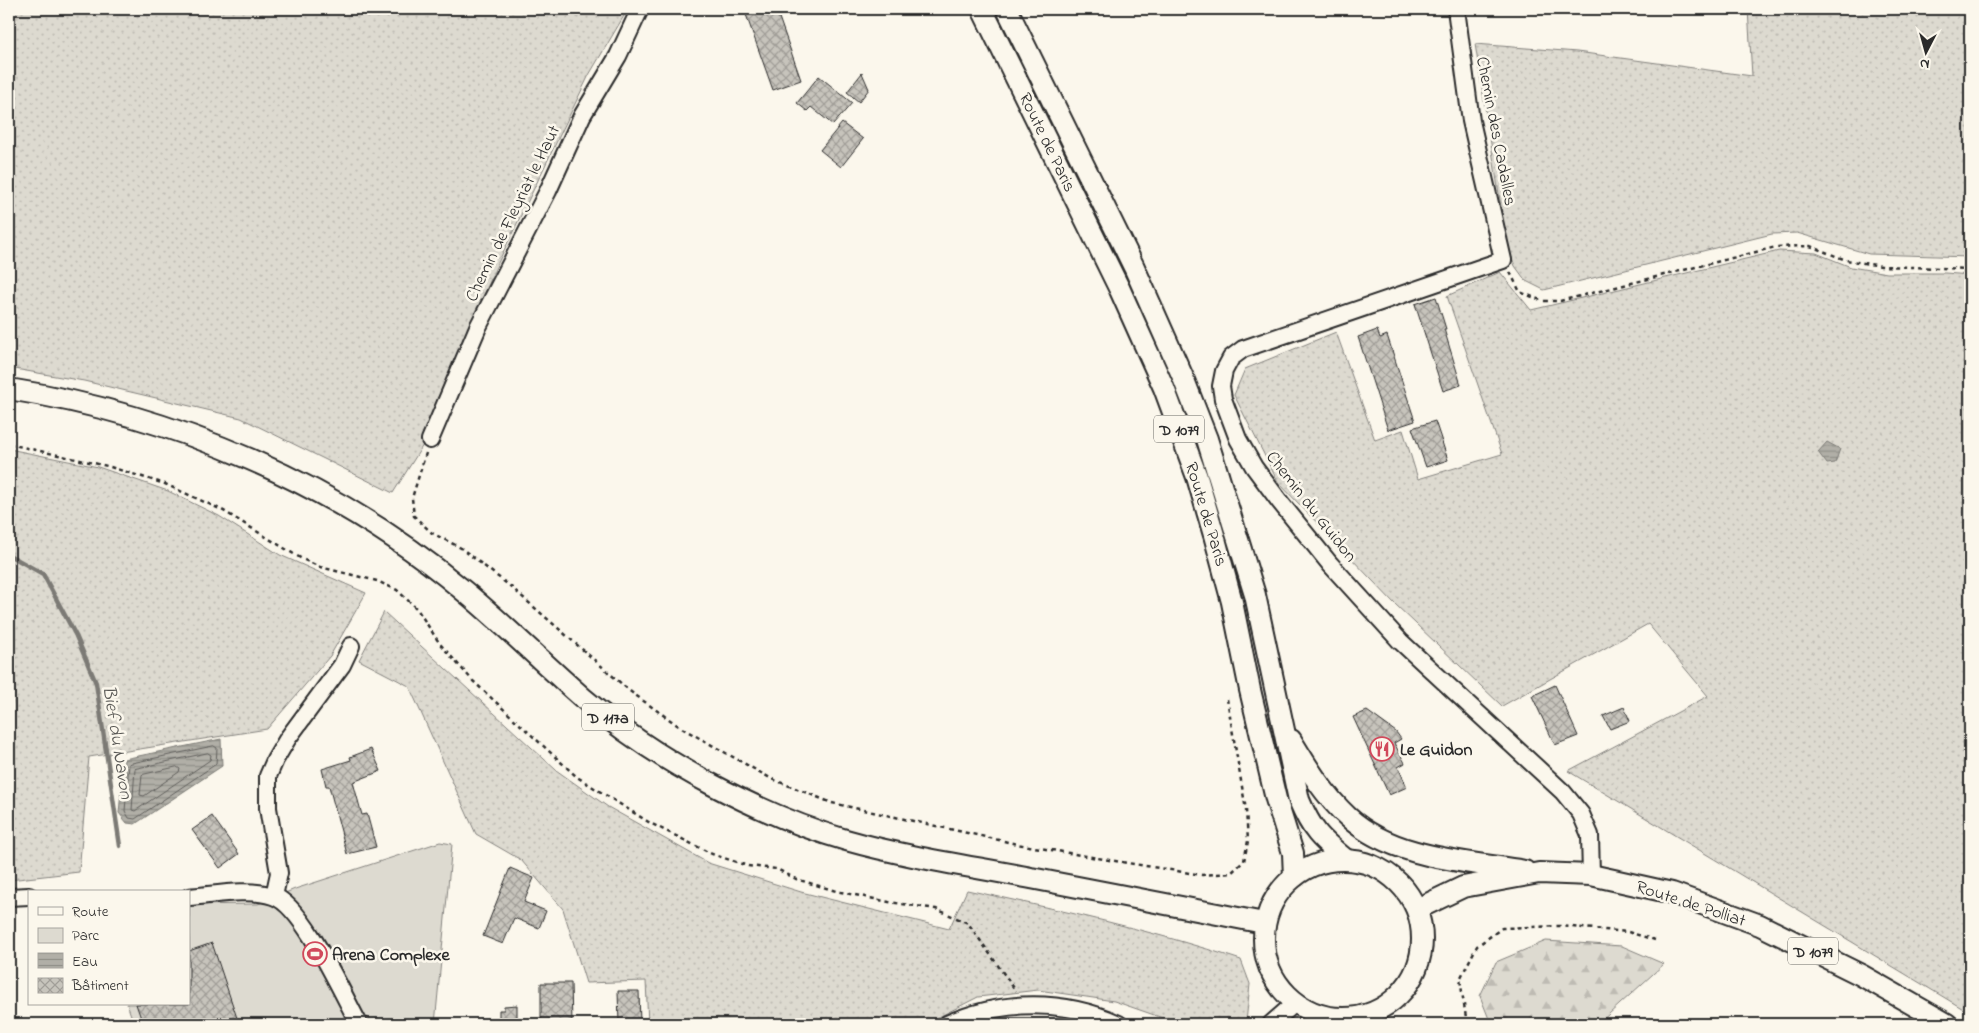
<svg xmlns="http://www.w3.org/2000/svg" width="1979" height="1033" font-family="'Indie Flower',sans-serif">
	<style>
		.green { fill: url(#green-dots); stroke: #84827e }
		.forest { fill: url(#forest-firs); stroke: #84827e }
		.pitch { fill: #dddad0; stroke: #84827e }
		.water { fill: url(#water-rules); stroke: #7b7a75 }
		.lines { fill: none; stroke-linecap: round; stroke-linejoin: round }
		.shore { stroke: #61605d; stroke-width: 1 }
		.stream { stroke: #7b7a75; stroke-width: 4.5 }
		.building { fill: url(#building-cross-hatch); stroke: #2b2b2b }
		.minor-casing { stroke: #2b2b2b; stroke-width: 20 }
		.major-casing { stroke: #2b2b2b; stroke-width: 24 }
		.path { stroke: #2b2b2b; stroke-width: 2.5; stroke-dasharray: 4 4; stroke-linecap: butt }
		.minor { stroke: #fbf7ec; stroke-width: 16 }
		.major { stroke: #fbf7ec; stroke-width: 20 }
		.labels { text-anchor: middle; stroke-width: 5; stroke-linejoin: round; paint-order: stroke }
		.shield { fill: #fbf7ec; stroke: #696865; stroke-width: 1 }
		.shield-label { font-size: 16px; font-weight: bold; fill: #2b2b2b }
		.street-label { font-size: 18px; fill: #2b2b2b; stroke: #fbf7ec }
		.poi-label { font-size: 18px; font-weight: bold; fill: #2b2b2b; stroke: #fbf7ec; text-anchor: start }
		.water-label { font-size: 19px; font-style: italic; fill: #5a5956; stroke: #fbf7ec }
	</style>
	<defs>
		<pattern id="green-dots" width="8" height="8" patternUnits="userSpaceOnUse" patternTransform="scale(1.25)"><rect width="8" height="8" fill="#dddad0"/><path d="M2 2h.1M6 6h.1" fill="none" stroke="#bebbb3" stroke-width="1.8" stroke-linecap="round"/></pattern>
		<pattern id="forest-firs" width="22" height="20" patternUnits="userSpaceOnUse" patternTransform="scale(1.25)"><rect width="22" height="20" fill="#dddad0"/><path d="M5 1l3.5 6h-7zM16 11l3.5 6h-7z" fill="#bebbb3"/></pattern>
		<pattern id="water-rules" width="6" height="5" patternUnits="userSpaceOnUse" patternTransform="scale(1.25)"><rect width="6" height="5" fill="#b1afa7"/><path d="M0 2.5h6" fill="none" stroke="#908f88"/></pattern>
		<pattern id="building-cross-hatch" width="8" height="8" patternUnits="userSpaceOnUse" patternTransform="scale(1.25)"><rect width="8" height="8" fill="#c7c4bc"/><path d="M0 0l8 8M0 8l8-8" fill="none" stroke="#a29f99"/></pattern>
	</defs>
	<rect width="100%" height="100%" fill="#fbf7ec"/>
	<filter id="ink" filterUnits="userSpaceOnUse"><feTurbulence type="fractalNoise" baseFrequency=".02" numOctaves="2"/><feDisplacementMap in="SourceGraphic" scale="10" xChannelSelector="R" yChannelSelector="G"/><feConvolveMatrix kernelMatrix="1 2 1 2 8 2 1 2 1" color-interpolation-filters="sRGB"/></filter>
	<g filter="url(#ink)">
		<g class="green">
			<path d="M 9,9 L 628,9 L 589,75 L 495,269 L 423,445 L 393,493 L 241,418 L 84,381 L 9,368 Z"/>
			<path d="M 1748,9 L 1970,9 L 1970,257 L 1869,254 L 1797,233 L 1772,234 L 1544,290 L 1526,281 L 1515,266 L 1507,244 L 1475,44 L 1577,52 L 1752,76 Z"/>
			<path d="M 1779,251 L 1816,253 L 1851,267 L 1887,273 L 1945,273 L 1970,275 L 1970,1013 L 1568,771 L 1708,696 L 1648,624 L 1502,706 L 1395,604 L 1278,482 L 1234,395 L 1245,369 L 1336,332 L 1375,440 L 1403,430 L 1418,479 L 1502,454 L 1447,296 L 1500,272 L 1531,310 Z"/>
			<path d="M 9,449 L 98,467 L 168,491 L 219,516 L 280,555 L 366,593 L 330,656 L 267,729 L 89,757 L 79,872 L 9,880 Z"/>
			<path d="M 384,612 L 556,770 L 608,807 L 708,863 L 801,892 L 949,929 L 967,890 C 1060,910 1152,930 1241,960 L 1250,984 L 1246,1022 L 1242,1024 L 1180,1024 L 1114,1001 L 1038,990 L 978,997 L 925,1024 L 648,1024 L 646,981 L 586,983 L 563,909 L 521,860 L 476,834 L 409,686 L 359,660 Z"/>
		</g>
		<path class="forest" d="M 1546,941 L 1622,946 L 1664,964 L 1598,1024 L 1491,1024 L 1480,996 L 1496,962 Z"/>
		<path class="pitch" d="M 440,842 L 452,844 L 435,1024 L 134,1024 L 127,1004 L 189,1004 L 189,905 L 258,904 L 295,889 Z"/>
		<g class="water">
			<path d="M 1827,442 L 1840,449 L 1835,463 L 1827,464 L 1818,452 Z"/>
			<path d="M 221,739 L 222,766 L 135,824 L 127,823 L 119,813 L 124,759 Z"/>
		</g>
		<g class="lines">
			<g class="shore">
				<path d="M 214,746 L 217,748 L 216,764 L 135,819 L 129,818 L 125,811 L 129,764 Z"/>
				<path d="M 208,753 L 211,755 L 210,760 L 135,811 L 132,810 L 135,769 Z"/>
				<path d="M 177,767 L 180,769 L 179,772 L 144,796 L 140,795 L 142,775 Z"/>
			</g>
			<path class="stream" d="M 9,555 L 43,574 L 76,636 L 96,683 L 120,846"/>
		</g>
		<g class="building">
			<path d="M 744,9 L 776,9 L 801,80 L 773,90 Z"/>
			<path d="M 862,73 L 869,89 L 859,102 L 847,92 Z"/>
			<path d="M 819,76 L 852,103 L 833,125 L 811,107 L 807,111 L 797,103 Z"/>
			<path d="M 842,123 L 863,139 L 841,167 L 820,150 Z"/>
			<path d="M 1436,297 L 1446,329 L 1444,329 L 1461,385 L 1443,391 L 1415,304 Z"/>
			<path d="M 1377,330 L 1380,338 L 1387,335 L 1415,421 L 1388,430 L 1358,337 Z"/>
			<path d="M 1435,421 L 1448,460 L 1426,467 L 1412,428 Z"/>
			<path d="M 1555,685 L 1578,736 L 1555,745 L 1532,696 Z"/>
			<path d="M 1624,707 L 1630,721 L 1610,729 L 1603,716 Z"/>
			<path d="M 1367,711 L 1396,732 L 1401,739 L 1394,743 L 1405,763 L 1398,767 L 1407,787 L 1389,795 L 1353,717 Z"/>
			<path d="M 371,749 L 381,771 L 353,782 L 362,815 L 367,814 L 376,847 L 347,854 L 329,786 L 326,786 L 322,769 L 351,760 L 350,757 Z"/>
			<path d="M 212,816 L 239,854 L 220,868 L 192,830 Z"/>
			<path d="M 510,868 L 534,878 L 524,902 L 546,911 L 539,928 L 514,918 L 503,944 L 483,936 Z"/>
			<path d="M 212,943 L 239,1024 L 143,1024 L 136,1004 L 189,1004 L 189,951 Z"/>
			<path d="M 541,983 L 571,983 L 572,1024 L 541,1024 Z"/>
			<path d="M 618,991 L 639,991 L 640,1024 L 619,1024 Z"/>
			<path d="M 517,1005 L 517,1024 L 499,1024 L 499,1010 L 504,1010 L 504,1006 Z"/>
		</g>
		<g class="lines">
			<g class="minor-casing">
				<g id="minor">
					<path d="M 1456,9 L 1471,121 L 1503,260 L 1243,349 L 1231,358 L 1224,371 L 1221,386 L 1223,399 L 1238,439 L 1254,467 L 1280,502 L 1330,564 L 1400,641 L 1563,792 L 1581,814 L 1590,835 L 1591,875"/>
					<path d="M 430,440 L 478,327 L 548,191 L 582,116 L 618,56 L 640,9"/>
					<path d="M 274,896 L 279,873 L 268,808 L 268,776 L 275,760 L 288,738 L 342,665 L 351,646"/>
					<path d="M 9,897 L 29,896"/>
					<path d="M 189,897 C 215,895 247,888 273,896 C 303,905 343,995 359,1024"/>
					<path d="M 947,1024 C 1003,999 1064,999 1119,1024"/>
					<path d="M 1271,1024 L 1295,1003"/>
				</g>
			</g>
			<g class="major-casing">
				<g id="major">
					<path d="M 982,9 L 1120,290 L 1164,388 L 1197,477 L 1214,535 L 1232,602 L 1250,690 L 1276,799 L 1293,853 L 1294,877"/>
					<path d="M 1007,9 L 1134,267 L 1182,375 L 1207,439 L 1255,595 L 1299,800 C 1312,831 1320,838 1345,859"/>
					<path d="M 9,389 C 173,415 336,483 464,591 C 505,625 543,663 583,698 C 622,731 665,760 711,784 C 753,806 800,827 846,840 C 906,857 969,866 1031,878 C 1109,893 1187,908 1264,923"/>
					<path d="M 1291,740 C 1308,768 1324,795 1348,817 C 1394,859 1467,861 1525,871"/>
					<circle cx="1343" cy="939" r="79"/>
					<path d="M 1417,909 L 1463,887 L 1539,873 L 1591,875 L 1672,893 L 1760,925 L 1861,975 L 1947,1024"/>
				</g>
			</g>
			<g class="path">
				<path d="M 1510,272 L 1520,292 L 1543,301 L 1560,301 L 1776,247 L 1810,246 L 1846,260 L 1881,266 L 1970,269"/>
				<path d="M 9,444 L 107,466 L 165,484 L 222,510 L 302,559 L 320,567 L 377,581 L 397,590 L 417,609 L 440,644 L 473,681 L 577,777 L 650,823 L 712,854 L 748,866 L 777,869 L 796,879 L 836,891 L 889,902 L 936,909 L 968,923 L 1016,991"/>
				<path d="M 426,453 L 412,498 L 414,516 L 432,533 L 461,548 L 511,587 L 631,692 L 680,727 L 770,778 L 832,803 L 1017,844 L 1109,860 L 1202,875 L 1231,873 L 1244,861 L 1248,841 L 1246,810 L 1227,699"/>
				<path d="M 1467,1024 L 1460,979 L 1477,946 L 1502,928 L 1560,926 L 1628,932 L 1655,940"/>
			</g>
			<use href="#minor" class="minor"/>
			<use href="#major" class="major"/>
		</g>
	</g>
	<defs>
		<g id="restaurant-ring" transform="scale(1.25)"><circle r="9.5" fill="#fbf7ec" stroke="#d1495b" stroke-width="1.5"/><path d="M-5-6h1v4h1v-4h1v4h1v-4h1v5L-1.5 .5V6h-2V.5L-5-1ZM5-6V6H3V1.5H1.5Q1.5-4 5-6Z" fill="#d1495b"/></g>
		<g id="stadium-ring" transform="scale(1.25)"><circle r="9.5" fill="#fbf7ec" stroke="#d1495b" stroke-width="1.5"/><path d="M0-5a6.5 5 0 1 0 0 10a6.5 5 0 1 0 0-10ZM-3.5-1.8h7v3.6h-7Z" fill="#d1495b"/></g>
	</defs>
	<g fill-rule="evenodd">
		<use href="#restaurant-ring" x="1382" y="749"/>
		<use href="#stadium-ring" x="315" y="954"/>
	</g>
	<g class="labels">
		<g class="shield">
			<rect x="1154" y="415.5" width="50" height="27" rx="4"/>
			<rect x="582" y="703.5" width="52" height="27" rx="4"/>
			<rect x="1788" y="937.5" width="50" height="27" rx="4"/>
		</g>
		<g class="shield-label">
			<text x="1179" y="435">D 1079</text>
			<text x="608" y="723">D 117a</text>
			<text x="1813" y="957">D 1079</text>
		</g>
		<g class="street-label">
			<text transform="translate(1497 131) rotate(79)" y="6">Chemin des Cadalles</text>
			<text transform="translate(1048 142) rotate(64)" y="6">Route de Paris</text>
			<text transform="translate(512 213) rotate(-64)" y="6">Chemin de Fleyriat le Haut</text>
			<text transform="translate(1312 506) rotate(52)" y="6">Chemin du Guidon</text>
			<text transform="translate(1207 514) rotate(73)" y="6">Route de Paris</text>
			<text transform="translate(1691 903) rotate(18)" y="6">Route de Polliat</text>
		</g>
		<g class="poi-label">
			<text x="1400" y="755">Le Guidon</text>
			<text x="332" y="960">Arena Complexe</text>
		</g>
		<g class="water-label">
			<text transform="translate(119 742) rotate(81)" y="7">Bief du Navon</text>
		</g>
	</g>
	<rect width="1979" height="1033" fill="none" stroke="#fbf7ec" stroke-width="30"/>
	<rect x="15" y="15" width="1949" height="1003" fill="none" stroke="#2b2b2b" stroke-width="2" filter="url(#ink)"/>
	<rect x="28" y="890" width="162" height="115" fill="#fbf7ec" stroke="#a8a59f"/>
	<rect x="38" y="907" width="25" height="8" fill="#fbf7ec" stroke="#a8a59f"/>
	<text x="72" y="916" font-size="15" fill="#2b2b2b">Route</text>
	<rect x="38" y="928" width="25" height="15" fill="#dddad0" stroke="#a8a59f"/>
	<text x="72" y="940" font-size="15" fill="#2b2b2b">Parc</text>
	<rect x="38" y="953" width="25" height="15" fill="url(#water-rules)" stroke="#a8a59f"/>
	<text x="72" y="966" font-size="15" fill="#2b2b2b">Eau</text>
	<rect x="38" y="978" width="25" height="15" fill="url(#building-cross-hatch)" stroke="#a8a59f"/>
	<text x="72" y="990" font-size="15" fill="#2b2b2b">Bâtiment</text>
	<g transform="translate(1926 52) rotate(186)" stroke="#fbf7ec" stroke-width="4" paint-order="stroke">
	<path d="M0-4L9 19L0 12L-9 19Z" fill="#2b2b2b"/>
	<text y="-8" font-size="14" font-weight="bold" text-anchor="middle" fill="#2b2b2b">N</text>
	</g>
</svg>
